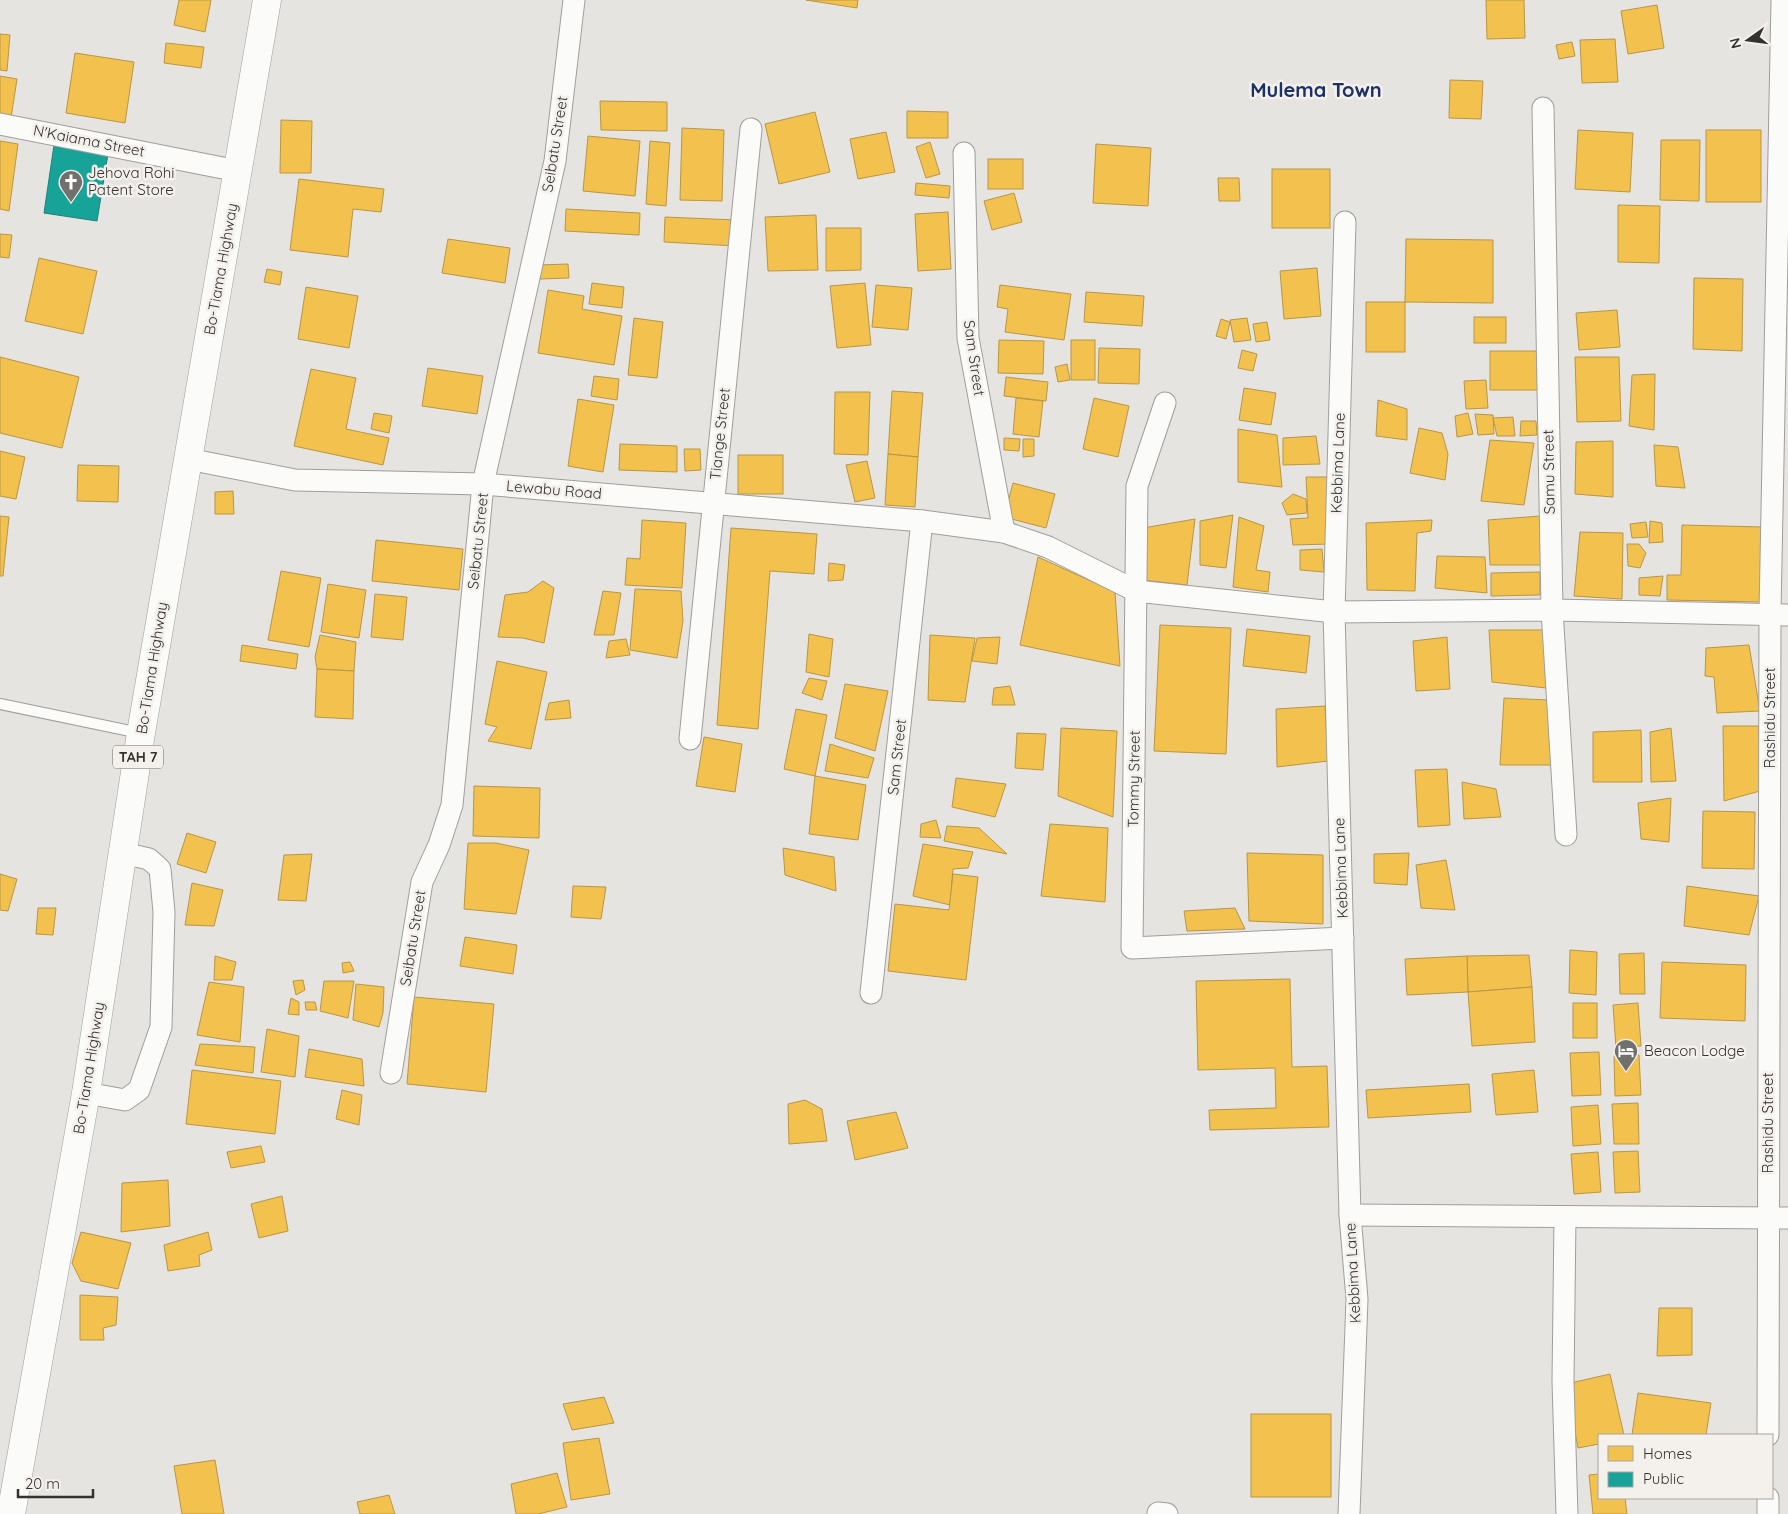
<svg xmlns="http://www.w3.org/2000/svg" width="1788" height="1514" font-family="Quicksand,sans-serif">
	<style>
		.homes { fill: #f2c14e; stroke: #b99645 }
		.public { fill: #17a398; stroke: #1f8179 }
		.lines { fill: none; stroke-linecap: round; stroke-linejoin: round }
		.lane-casing { stroke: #9f9e9c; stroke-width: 12 }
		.street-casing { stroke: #9f9e9c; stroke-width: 23 }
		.highway-casing { stroke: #9f9e9c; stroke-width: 29 }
		.lane { stroke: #fbfbfa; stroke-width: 10 }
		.street { stroke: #fbfbfa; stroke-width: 21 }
		.highway { stroke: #fbfbfa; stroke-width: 28 }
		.labels { text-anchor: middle; stroke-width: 5; stroke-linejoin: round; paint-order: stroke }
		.shield { fill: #f4f1ed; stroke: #6d6b69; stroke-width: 1 }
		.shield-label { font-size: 14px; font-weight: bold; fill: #333231 }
		.street-label { font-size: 15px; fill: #333231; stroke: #f4f1ed }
		.poi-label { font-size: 15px; fill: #333231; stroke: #f4f1ed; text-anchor: start }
		.district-label { font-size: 20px; font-weight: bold; fill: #1c3168; stroke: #f4f1ed }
	</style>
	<rect width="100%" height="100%" fill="#e6e4e1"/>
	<g class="homes">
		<path d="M 179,0 L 211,0 L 205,32 L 174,25 Z"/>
		<path d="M 806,0 L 858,0 L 857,8 Z"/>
		<path d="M 1486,0 L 1524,0 L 1525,38 L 1487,39 Z"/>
		<path d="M 1657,5 L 1664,48 L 1628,54 L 1621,11 Z"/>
		<path d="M 0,34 L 10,35 L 7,71 L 0,70 Z"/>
		<path d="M 1615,39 L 1618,82 L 1582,83 L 1580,40 Z"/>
		<path d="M 1572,42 L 1575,56 L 1559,59 L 1556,45 Z"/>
		<path d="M 166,43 L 204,47 L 201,68 L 164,63 Z"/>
		<path d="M 75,53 L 134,62 L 125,123 L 66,113 Z"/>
		<path d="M 0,76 L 17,79 L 11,118 L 0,116 Z"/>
		<path d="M 1450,80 L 1483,81 L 1481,119 L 1449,118 Z"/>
		<path d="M 600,101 L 667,102 L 667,131 L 601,130 Z"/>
		<path d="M 907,111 L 948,112 L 948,138 L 907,138 Z"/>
		<path d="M 815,112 L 830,172 L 779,184 L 765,124 Z"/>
		<path d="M 281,120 L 312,121 L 311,173 L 280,173 Z"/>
		<path d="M 682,128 L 724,130 L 722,201 L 680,200 Z"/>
		<path d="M 1578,130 L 1633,133 L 1630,192 L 1575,189 Z"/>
		<rect x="1706" y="130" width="55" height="72"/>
		<path d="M 886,132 L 895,172 L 858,179 L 850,139 Z"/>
		<path d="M 588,136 L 640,141 L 635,196 L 583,191 Z"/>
		<path d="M 1661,140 L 1700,140 L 1699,201 L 1660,200 Z"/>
		<path d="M 0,141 L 18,144 L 9,211 L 0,209 Z"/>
		<path d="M 650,141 L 670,143 L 666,206 L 646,204 Z"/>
		<path d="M 930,142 L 940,174 L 926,178 L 916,147 Z"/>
		<path d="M 1096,144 L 1151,148 L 1148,206 L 1093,203 Z"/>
		<rect x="988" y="159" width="35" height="30"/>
		<rect x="1272" y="169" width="58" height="59"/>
		<path d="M 1218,178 L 1239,178 L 1240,201 L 1219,201 Z"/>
		<path d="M 299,179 L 384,189 L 381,212 L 353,209 L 348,257 L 290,250 Z"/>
		<path d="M 916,183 L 950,186 L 949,198 L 915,195 Z"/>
		<path d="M 1014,193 L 1022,222 L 992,230 L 984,201 Z"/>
		<path d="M 1618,205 L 1660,206 L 1659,263 L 1618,262 Z"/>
		<path d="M 566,209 L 640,213 L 639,235 L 565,231 Z"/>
		<path d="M 948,212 L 951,269 L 918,271 L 915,214 Z"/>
		<path d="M 816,215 L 818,270 L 768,271 L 765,217 Z"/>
		<path d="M 665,217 L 736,220 L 735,246 L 664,242 Z"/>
		<path d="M 826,228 L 861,228 L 861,270 L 826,271 Z"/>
		<path d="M 0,234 L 12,235 L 9,258 L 0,257 Z"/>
		<path d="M 448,239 L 510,248 L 505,283 L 442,273 Z"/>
		<path d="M 1406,239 L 1493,240 L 1493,303 L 1405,302 Z"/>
		<path d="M 39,258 L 97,271 L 83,334 L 25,321 Z"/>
		<path d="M 568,264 L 569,278 L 540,279 L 539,265 Z"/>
		<path d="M 1317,268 L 1321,316 L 1284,319 L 1280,271 Z"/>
		<path d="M 267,269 L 282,272 L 280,285 L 264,282 Z"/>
		<path d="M 1694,278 L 1743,279 L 1742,351 L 1693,349 Z"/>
		<path d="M 592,283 L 624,287 L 622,308 L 589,304 Z"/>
		<path d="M 865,283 L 871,345 L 837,348 L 830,286 Z"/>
		<path d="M 876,285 L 912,288 L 908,330 L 872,327 Z"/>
		<path d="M 1000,285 L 1071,294 L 1064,340 L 1005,332 L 1008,309 L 997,307 Z"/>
		<path d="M 306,287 L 358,296 L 349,348 L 298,339 Z"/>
		<path d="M 548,290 L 584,296 L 582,309 L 622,316 L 614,365 L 538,353 Z"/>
		<path d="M 1086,292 L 1144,296 L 1142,326 L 1084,322 Z"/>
		<rect x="1366" y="302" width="39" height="50"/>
		<path d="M 1617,310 L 1620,347 L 1579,350 L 1576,313 Z"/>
		<rect x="1474" y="317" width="32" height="26"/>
		<path d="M 634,318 L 663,322 L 657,378 L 628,375 Z"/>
		<path d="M 1247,318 L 1251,340 L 1234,342 L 1230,320 Z"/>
		<path d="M 1221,319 L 1230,322 L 1226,339 L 1216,336 Z"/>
		<path d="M 1267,322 L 1270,340 L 1256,342 L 1253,324 Z"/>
		<path d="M 999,340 L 1044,341 L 1043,374 L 998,373 Z"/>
		<rect x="1071" y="340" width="24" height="40"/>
		<path d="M 1099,348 L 1140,349 L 1139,384 L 1098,383 Z"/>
		<path d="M 1242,350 L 1257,354 L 1253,371 L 1238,368 Z"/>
		<rect x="1490" y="351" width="49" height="39"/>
		<path d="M 0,357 L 79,377 L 62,448 L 0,433 Z"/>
		<path d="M 1575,357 L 1619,357 L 1621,421 L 1577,422 Z"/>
		<path d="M 1067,364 L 1070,380 L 1058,382 L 1055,367 Z"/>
		<path d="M 428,368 L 483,376 L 477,414 L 422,406 Z"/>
		<path d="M 311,369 L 356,378 L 346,429 L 389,438 L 383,465 L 294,446 Z"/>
		<path d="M 1655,374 L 1654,430 L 1629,426 L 1632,375 Z"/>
		<path d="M 594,376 L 619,379 L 617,400 L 591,396 Z"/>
		<path d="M 1006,377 L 1048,382 L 1046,401 L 1004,396 Z"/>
		<path d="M 1486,380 L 1488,408 L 1466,409 L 1464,381 Z"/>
		<path d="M 1244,388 L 1276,393 L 1271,425 L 1239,420 Z"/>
		<path d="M 892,391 L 923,393 L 918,457 L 888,454 Z"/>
		<path d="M 835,392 L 870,392 L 868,455 L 834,454 Z"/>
		<path d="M 1016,398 L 1043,401 L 1039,437 L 1013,434 Z"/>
		<path d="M 1094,398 L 1129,406 L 1118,457 L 1083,449 Z"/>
		<path d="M 578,399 L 614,405 L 603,472 L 568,466 Z"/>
		<path d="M 1378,400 L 1407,409 L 1407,440 L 1376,436 Z"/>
		<path d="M 374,413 L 392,416 L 389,433 L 371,429 Z"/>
		<path d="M 1468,413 L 1473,434 L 1457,437 L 1455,416 Z"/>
		<path d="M 1475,414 L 1493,415 L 1494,434 L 1478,435 Z"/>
		<path d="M 1513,417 L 1515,436 L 1497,436 L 1493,418 Z"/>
		<path d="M 1521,421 L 1536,421 L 1537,435 L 1520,436 Z"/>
		<path d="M 1419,428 L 1442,433 L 1448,454 L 1445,480 L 1410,473 Z"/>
		<path d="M 1238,429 L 1277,435 L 1282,487 L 1238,482 Z"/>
		<path d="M 1316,436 L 1320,464 L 1283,465 L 1283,438 Z"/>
		<path d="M 1004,438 L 1020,439 L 1019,451 L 1004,450 Z"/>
		<path d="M 1023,439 L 1034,439 L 1034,456 L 1023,457 Z"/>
		<path d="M 1490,440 L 1534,443 L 1524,505 L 1481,501 Z"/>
		<path d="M 1613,441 L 1613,497 L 1575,494 L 1576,442 Z"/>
		<path d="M 620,444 L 677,446 L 677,472 L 619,470 Z"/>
		<path d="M 1654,445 L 1678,447 L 1685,488 L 1656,486 Z"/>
		<path d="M 684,449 L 700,449 L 701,470 L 685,471 Z"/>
		<path d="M 0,451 L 25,457 L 16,499 L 0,496 Z"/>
		<path d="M 888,454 L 918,457 L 915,507 L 885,505 Z"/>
		<rect x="738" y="455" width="45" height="39"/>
		<path d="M 867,461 L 875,498 L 855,502 L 846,465 Z"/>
		<path d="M 78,465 L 119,466 L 118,502 L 77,501 Z"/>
		<path d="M 1306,477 L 1336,477 L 1331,544 L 1293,545 L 1290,519 L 1308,518 Z"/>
		<path d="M 1013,483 L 1055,494 L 1046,528 L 1004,517 Z"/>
		<path d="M 233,491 L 234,514 L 215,514 L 215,492 Z"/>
		<path d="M 1293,494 L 1306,499 L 1307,513 L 1287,515 L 1282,503 Z"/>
		<path d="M 1233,515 L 1226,568 L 1200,565 L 1200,521 Z"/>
		<path d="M 0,516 L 9,517 L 3,576 L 0,576 Z"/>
		<path d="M 1540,516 L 1542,565 L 1490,565 L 1488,520 Z"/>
		<path d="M 1239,517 L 1264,526 L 1256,570 L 1270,572 L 1268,592 L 1233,587 Z"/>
		<path d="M 1195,519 L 1187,585 L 1142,580 L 1143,528 Z"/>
		<path d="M 642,520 L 686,523 L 682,588 L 625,585 L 627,558 L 640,559 Z"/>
		<path d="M 1432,520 L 1431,531 L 1417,533 L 1415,591 L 1367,590 L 1366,523 Z"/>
		<path d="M 1650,521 L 1662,523 L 1663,542 L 1649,543 Z"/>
		<path d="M 1646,522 L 1648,537 L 1632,538 L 1630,524 Z"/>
		<path d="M 1682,525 L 1764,527 L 1762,602 L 1667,600 L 1667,575 L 1681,575 Z"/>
		<path d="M 731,528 L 817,534 L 814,574 L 770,571 L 758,729 L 717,725 Z"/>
		<path d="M 1580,532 L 1623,533 L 1622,599 L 1574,596 Z"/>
		<path d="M 376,540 L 463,549 L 459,590 L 372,581 Z"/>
		<path d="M 1627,544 L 1639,544 L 1646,553 L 1640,568 L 1628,566 Z"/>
		<path d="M 1322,549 L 1324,572 L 1300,570 L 1300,550 Z"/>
		<path d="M 1437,556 L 1485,557 L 1487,593 L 1435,588 Z"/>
		<path d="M 1038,557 L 1115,592 L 1120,666 L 1020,645 Z"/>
		<path d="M 829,563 L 845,565 L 843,580 L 828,581 Z"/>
		<path d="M 281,571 L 321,578 L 309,647 L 268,640 Z"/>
		<path d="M 1540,572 L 1540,595 L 1491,596 L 1491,573 Z"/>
		<path d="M 1663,576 L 1660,596 L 1639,595 L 1639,578 Z"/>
		<path d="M 543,581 L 554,588 L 544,643 L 523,638 L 498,637 L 505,595 L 528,592 Z"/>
		<path d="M 328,584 L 366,590 L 359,638 L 321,632 Z"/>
		<path d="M 635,589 L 681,591 L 683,621 L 677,658 L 630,650 Z"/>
		<path d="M 603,591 L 621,593 L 614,635 L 594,635 Z"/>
		<path d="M 375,594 L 407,597 L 403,640 L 371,637 Z"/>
		<path d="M 1160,625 L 1231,628 L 1226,754 L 1154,751 Z"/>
		<path d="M 1247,629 L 1310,636 L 1306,673 L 1243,666 Z"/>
		<path d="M 1489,630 L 1549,630 L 1546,688 L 1492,682 Z"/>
		<path d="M 809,634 L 833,639 L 829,677 L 806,672 Z"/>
		<path d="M 320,635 L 356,642 L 354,671 L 317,669 L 315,657 Z"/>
		<path d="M 930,635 L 975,638 L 965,702 L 928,700 Z"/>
		<path d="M 1000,637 L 997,664 L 972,661 L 977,638 Z"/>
		<path d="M 1447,637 L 1450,689 L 1416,691 L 1413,641 Z"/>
		<path d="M 626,639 L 630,655 L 606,658 L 609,641 Z"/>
		<path d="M 242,645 L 298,654 L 296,669 L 240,661 Z"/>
		<path d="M 1749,645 L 1760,711 L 1717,713 L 1714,677 L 1705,676 L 1706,648 Z"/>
		<path d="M 497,661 L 547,672 L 531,749 L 488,741 L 497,727 L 485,724 Z"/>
		<path d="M 317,669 L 354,671 L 353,719 L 315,717 Z"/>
		<path d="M 809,678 L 827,681 L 822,700 L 802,693 Z"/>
		<path d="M 845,684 L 888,691 L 875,751 L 835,738 Z"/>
		<path d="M 1010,686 L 1015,705 L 992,705 L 994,688 Z"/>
		<path d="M 1504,698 L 1548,700 L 1553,765 L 1500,765 Z"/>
		<path d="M 569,700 L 571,718 L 545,720 L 549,703 Z"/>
		<path d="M 1325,706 L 1328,761 L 1277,767 L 1276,709 Z"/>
		<path d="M 796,709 L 827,715 L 815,776 L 784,769 Z"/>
		<path d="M 1723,726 L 1759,726 L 1760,791 L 1724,801 Z"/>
		<path d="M 1061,728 L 1117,731 L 1113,817 L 1058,796 Z"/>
		<path d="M 1671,728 L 1676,781 L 1651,782 L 1650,732 Z"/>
		<path d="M 1641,730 L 1642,782 L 1593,782 L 1593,732 Z"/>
		<path d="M 1017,733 L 1046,734 L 1043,770 L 1015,768 Z"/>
		<path d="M 704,737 L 742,744 L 735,792 L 696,786 Z"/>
		<path d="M 830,744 L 874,758 L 868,778 L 825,771 Z"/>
		<path d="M 1447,769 L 1450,825 L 1418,827 L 1415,770 Z"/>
		<path d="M 815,776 L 866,785 L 858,840 L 809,834 Z"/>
		<path d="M 956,778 L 1006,784 L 995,817 L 952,807 Z"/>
		<path d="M 1462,782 L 1496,789 L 1501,817 L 1464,819 Z"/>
		<path d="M 474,786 L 540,788 L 539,838 L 473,836 Z"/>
		<path d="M 1671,798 L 1669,842 L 1641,839 L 1638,803 Z"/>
		<path d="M 1703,811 L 1755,812 L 1754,869 L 1702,868 Z"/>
		<path d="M 936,820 L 941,838 L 920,837 L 921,824 Z"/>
		<path d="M 1050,824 L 1108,828 L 1105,902 L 1041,896 Z"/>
		<path d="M 947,826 L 979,828 L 1007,854 L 944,841 Z"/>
		<path d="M 187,833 L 216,842 L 206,873 L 177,864 Z"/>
		<path d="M 468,843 L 496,843 L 529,850 L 516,914 L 464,909 Z"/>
		<path d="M 923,844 L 973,852 L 968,868 L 953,869 L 950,905 L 913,896 Z"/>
		<path d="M 783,848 L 834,857 L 836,891 L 785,875 Z"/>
		<path d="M 1247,853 L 1323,855 L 1323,924 L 1249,921 Z"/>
		<path d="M 1409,853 L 1407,885 L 1374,883 L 1374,854 Z"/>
		<path d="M 312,854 L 306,901 L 278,900 L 284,855 Z"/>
		<path d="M 1446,860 L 1455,910 L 1421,908 L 1416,865 Z"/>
		<path d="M 0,874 L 17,879 L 8,911 L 0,910 Z"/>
		<path d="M 953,874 L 978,877 L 966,980 L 888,971 L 895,904 L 949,910 Z"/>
		<path d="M 192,883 L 223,890 L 214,926 L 185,925 Z"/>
		<path d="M 573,886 L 606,887 L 601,919 L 571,917 Z"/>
		<path d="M 1687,886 L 1759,896 L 1749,935 L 1684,926 Z"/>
		<path d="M 38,908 L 56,908 L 53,935 L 36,934 Z"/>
		<path d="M 1235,908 L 1245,929 L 1187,931 L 1184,911 Z"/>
		<path d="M 465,937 L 517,945 L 513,974 L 460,966 Z"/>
		<path d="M 1570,950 L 1597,952 L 1596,995 L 1569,993 Z"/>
		<path d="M 1644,953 L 1645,994 L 1620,994 L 1619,954 Z"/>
		<path d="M 1529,955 L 1532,987 L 1468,992 L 1467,956 Z"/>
		<path d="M 215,956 L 236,962 L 232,980 L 214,980 Z"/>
		<path d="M 1467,956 L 1468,992 L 1407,995 L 1405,959 Z"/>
		<path d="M 350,962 L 354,971 L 343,973 L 342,963 Z"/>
		<path d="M 1662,962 L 1746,965 L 1745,1021 L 1660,1018 Z"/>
		<path d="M 1290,979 L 1292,1067 L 1327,1066 L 1329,1127 L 1210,1130 L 1209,1110 L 1276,1108 L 1275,1068 L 1198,1070 L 1196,981 Z"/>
		<path d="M 303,980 L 305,990 L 296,995 L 293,981 Z"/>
		<path d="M 324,981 L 354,981 L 348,1018 L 320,1011 Z"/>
		<path d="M 209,982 L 244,987 L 240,1042 L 197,1035 Z"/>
		<path d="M 356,984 L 384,987 L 383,1013 L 379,1027 L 353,1020 Z"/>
		<path d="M 1532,987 L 1535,1042 L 1472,1046 L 1468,992 Z"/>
		<path d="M 414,997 L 494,1004 L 486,1092 L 407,1084 Z"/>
		<path d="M 291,998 L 299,1002 L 299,1015 L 288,1014 Z"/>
		<path d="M 305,1002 L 315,1002 L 317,1010 L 306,1010 Z"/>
		<rect x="1573" y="1003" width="24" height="35"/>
		<path d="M 1638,1003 L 1641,1046 L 1616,1048 L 1613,1005 Z"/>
		<path d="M 267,1029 L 299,1036 L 295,1077 L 261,1072 Z"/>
		<path d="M 200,1044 L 255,1047 L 253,1073 L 195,1065 Z"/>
		<path d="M 309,1049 L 362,1059 L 364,1086 L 305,1077 Z"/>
		<path d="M 1599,1052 L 1601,1095 L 1572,1096 L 1570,1053 Z"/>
		<path d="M 1639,1055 L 1641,1095 L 1615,1096 L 1614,1056 Z"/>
		<path d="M 192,1070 L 281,1081 L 275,1134 L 186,1124 Z"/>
		<path d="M 1534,1070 L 1538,1112 L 1496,1115 L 1492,1074 Z"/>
		<path d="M 1469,1084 L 1471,1112 L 1368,1118 L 1366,1090 Z"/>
		<path d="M 342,1090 L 362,1095 L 359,1125 L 336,1119 Z"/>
		<path d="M 805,1100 L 822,1109 L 827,1141 L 789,1144 L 788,1104 Z"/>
		<path d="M 1638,1103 L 1639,1144 L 1614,1144 L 1612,1104 Z"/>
		<path d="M 1598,1105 L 1601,1144 L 1573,1146 L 1571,1107 Z"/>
		<path d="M 896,1112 L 908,1148 L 855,1160 L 847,1121 Z"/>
		<path d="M 261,1146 L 265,1162 L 231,1168 L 227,1152 Z"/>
		<path d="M 1638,1151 L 1640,1192 L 1615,1193 L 1613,1152 Z"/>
		<path d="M 1598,1152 L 1601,1192 L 1574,1194 L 1571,1154 Z"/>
		<path d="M 168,1180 L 170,1226 L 121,1232 L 122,1183 Z"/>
		<path d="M 282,1196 L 288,1231 L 259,1238 L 251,1204 Z"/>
		<path d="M 81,1232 L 131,1243 L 118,1289 L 81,1281 L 72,1263 Z"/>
		<path d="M 208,1232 L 212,1250 L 199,1255 L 200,1266 L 168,1271 L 164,1245 Z"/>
		<path d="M 80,1295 L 118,1297 L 116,1325 L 103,1328 L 104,1340 L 80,1340 Z"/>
		<path d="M 1659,1308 L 1692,1308 L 1692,1355 L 1657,1356 Z"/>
		<path d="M 1610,1374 L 1624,1435 L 1599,1435 L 1599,1444 L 1578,1448 L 1566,1384 Z"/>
		<path d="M 1638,1393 L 1711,1403 L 1706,1435 L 1632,1435 Z"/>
		<path d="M 604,1397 L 614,1423 L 572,1430 L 563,1404 Z"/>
		<rect x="1251" y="1414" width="80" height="83"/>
		<path d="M 599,1438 L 610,1494 L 571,1500 L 563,1443 Z"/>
		<path d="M 215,1460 L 224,1514 L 182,1514 L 174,1466 Z"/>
		<path d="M 557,1473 L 567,1507 L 538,1514 L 516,1514 L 511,1484 Z"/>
		<path d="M 1599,1474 L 1599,1498 L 1625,1498 L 1627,1514 L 1593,1514 L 1589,1475 Z"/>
		<path d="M 389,1495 L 395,1514 L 360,1514 L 357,1502 Z"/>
	</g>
	<path class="public" d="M 54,145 L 108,154 L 97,221 L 44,213 Z"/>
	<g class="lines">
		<g class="lane-casing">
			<path id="lane" d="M 0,704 L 140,733"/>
		</g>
		<g class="street-casing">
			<g id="street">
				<path d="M 1543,108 L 1552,610 L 1566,835"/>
				<path d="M 0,124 L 238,171"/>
				<path d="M 964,153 L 968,338 L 1004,532"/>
				<path d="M 1345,222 L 1334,612 L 1350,1215 L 1357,1299 L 1349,1514"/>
				<path d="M 1165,403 L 1137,486 L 1132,948 L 1343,938"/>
				<path d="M 188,459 L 295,480 L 483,484 L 922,521 L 1004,532 L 1048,547 L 1136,591 L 1334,612 L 1552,610 L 1788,615"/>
				<path d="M 690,739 L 751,129"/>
				<path d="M 871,993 L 922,521"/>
				<path d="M 391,1073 L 422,882 L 439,845 L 452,805 L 483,484 L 555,161 L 574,0"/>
				<path d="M 86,1093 L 125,1100 L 139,1090 L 161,1027 L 164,912 L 160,869 L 149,859 L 123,853"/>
				<path d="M 1350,1215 L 1788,1218"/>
				<path d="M 1565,1217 L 1563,1382 L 1567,1514"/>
				<path d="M 1768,1435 L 1770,613 L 1782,0"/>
				<path d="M 1768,1498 L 1768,1514"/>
				<path d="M 1158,1513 L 1167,1514"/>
			</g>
		</g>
		<g class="highway-casing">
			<path id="highway" d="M 11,1514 L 86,1093 L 141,733 L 267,0"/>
		</g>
		<use href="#lane" class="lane"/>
		<use href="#street" class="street"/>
		<use href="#highway" class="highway"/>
	</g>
	<defs>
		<g id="church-pin" transform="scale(1.25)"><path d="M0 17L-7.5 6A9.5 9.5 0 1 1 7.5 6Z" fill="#72706f" stroke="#f4f1ed"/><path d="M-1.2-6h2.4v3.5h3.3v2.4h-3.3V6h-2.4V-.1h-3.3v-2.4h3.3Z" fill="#fff"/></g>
		<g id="hotel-pin" transform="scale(1.25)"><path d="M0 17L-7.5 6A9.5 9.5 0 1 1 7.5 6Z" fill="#72706f" stroke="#f4f1ed"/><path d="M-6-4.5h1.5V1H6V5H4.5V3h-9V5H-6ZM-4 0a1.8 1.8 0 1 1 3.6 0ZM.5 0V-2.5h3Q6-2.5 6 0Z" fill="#fff"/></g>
	</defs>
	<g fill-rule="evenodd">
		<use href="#church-pin" x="71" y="182"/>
		<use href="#hotel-pin" x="1626" y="1051"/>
	</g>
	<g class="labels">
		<rect class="shield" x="113" y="745.5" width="50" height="23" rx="4"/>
		<g class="shield-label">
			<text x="138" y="762">TAH 7</text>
		</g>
		<g class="street-label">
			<text transform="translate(89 141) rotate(11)" y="5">N'Kaiama Street</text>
			<text transform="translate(555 144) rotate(-81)" y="5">Seibatu Street</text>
			<text transform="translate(221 269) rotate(-80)" y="5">Bo-Tiama Highway</text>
			<text transform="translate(974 358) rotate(82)" y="5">Sam Street</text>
			<text transform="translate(720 434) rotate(-84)" y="5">Tiange Street</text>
			<text transform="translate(1338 463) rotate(-88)" y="5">Kebbima Lane</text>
			<text transform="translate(1549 472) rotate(-91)" y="5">Samu Street</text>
			<text transform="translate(554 490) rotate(5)" y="5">Lewabu Road</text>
			<text transform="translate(478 541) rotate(-84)" y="5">Seibatu Street</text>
			<text transform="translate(152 668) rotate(-81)" y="5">Bo-Tiama Highway</text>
			<text transform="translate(1770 718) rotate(-90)" y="5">Rashidu Street</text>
			<text transform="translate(897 757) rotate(-84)" y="5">Sam Street</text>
			<text transform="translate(1134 779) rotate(-89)" y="5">Tommy Street</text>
			<text transform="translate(1341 868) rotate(-92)" y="5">Kebbima Lane</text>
			<text transform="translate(413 938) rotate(-81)" y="5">Seibatu Street</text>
			<text transform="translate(89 1068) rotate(-81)" y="5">Bo-Tiama Highway</text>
			<text transform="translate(1768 1123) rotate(-90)" y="5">Rashidu Street</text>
			<text transform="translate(1353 1273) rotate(-93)" y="5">Kebbima Lane</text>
		</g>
		<g class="poi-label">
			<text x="88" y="178">Jehova Rohi<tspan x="88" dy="17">Patent Store</tspan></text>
			<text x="1644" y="1056">Beacon Lodge</text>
		</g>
		<g class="district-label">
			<text x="1316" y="97">Mulema Town</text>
		</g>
	</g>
	<rect x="1598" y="1434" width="175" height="65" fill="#f4f1ed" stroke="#a7a5a2"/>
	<rect x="1608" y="1446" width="25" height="15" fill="#f2c14e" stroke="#a7a5a2"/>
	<text x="1643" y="1459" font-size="15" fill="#333231">Homes</text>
	<rect x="1608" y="1472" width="25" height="15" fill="#17a398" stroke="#a7a5a2"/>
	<text x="1643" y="1484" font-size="15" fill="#333231">Public</text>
	<g transform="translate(1748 40) rotate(256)" stroke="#f4f1ed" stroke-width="4" paint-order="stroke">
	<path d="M0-4L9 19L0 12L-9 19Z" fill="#333231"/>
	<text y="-8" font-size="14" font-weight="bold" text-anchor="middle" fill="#333231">N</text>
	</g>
	<path d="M18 1489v8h75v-8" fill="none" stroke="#333231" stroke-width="2.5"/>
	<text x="25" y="1489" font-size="15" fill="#333231" stroke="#f4f1ed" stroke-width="4" paint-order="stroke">20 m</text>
</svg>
